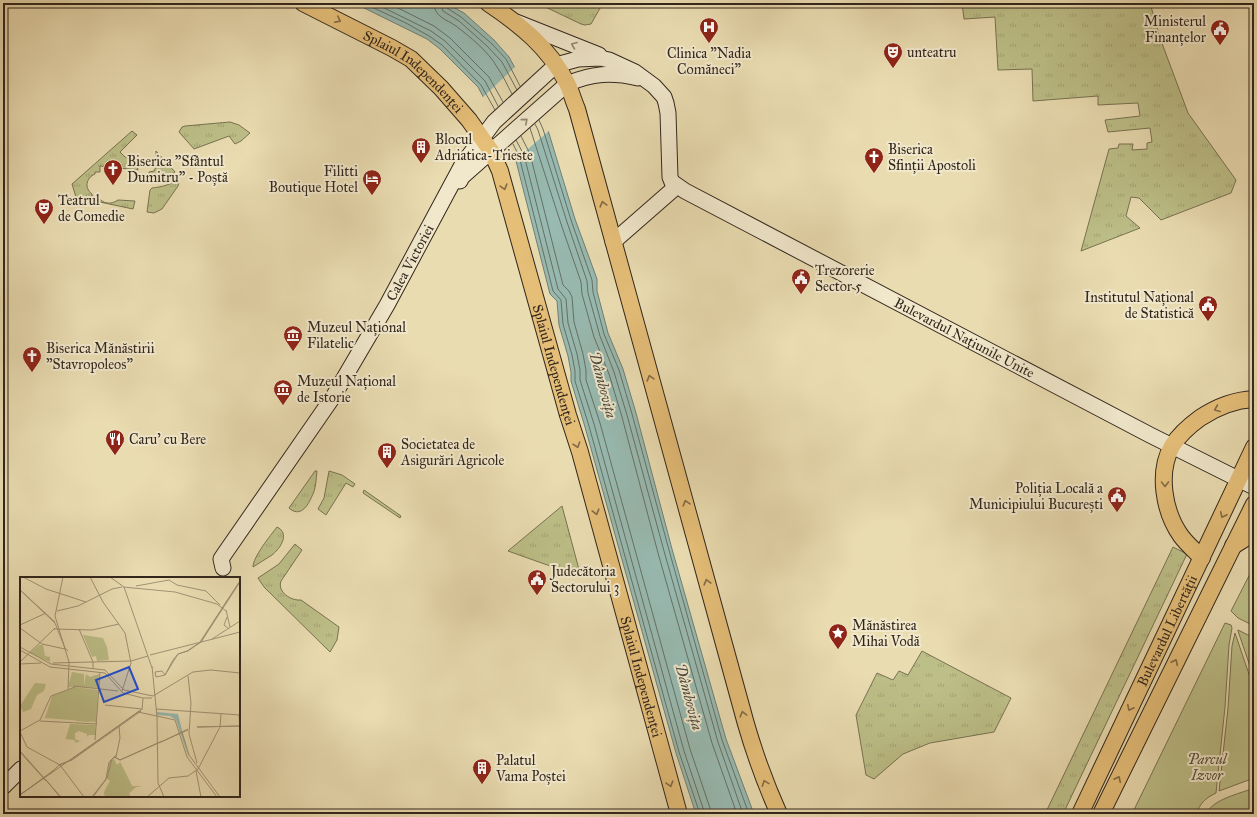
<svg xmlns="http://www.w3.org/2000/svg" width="1257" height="817" font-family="'IM FELL Great Primer',serif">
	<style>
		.grass { fill: url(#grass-tufts); stroke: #787252 }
		.garden { fill: #bdbf88; stroke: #787252 }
		.water { fill: #98bab1; stroke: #6f7f75 }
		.pier { fill: #eadcb1 }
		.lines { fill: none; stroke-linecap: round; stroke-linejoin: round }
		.shore { stroke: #657066; stroke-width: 1 }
		.secondary-casing { stroke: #32261c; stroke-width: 17 }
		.primary-casing { stroke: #32261c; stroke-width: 18 }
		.secondary { stroke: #f1e8cc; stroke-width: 15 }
		.primary { stroke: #e5be78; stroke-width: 16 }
		.oneway { stroke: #836a45 }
		.oneway2 { stroke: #928774 }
		.labels { text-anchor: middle; stroke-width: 4; stroke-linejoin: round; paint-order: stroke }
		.poi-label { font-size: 14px; fill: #32261c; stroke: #f1e8cc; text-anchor: start }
		.street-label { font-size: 14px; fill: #32261c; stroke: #f1e8cc }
		.park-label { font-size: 14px; font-style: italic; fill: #554c37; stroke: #f1e8cc }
		.water-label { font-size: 15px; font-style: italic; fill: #4c4b41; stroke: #f1e8cc }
		.inset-road { fill: none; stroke: #a09375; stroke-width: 1 }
		.view { fill: #1d4ed8; fill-opacity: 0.15; stroke: #1d4ed8; stroke-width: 2 }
		.inset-edge { fill: none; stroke: #32261c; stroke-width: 2 }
	</style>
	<defs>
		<pattern id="grass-tufts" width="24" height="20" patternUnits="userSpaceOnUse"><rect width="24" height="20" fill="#bdbf88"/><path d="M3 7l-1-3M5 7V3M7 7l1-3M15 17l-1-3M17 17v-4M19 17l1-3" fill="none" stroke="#a3a475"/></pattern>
	</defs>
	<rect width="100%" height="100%" fill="#eadcb1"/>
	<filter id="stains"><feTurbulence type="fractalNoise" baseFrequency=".005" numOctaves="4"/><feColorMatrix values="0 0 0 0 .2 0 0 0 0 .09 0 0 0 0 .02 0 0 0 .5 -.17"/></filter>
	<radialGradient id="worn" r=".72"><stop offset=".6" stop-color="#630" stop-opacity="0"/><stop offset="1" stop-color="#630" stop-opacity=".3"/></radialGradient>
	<g class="grass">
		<path d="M 537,3 L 603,3 L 591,24 L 585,25 L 581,24 Z"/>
		<path d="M 962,3 L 1150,3 L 1160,38 L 1188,113 L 1236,180 L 1231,193 L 1161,220 L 1139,198 L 1131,197 L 1126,216 L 1140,228 L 1081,251 L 1109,149 L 1118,148 L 1119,144 L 1133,144 L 1132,150 L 1147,149 L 1147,143 L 1152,142 L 1150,128 L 1108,132 L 1105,120 L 1140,116 L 1138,103 L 1098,105 L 1098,96 L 1033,101 L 1032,69 L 998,70 L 995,17 L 964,19 Z"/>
		<path d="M 230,122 L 239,125 L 250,133 L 241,141 L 235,144 L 229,136 L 194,149 L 179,132 L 182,127 L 185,126 Z"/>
		<path d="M 132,131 L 137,135 L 120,152 L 125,157 L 126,157 L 137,165 L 138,170 L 100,166 L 100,172 L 95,172 L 95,174 C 86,178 84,188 92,194 L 92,196 L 98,197 C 103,204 111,205 118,200 L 135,201 L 133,209 L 76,197 L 72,184 Z"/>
		<path d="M 156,151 L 175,172 L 165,179 L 150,180 L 149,172 L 154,171 L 156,167 Z"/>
		<path d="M 178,178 L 179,182 L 178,186 L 162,209 L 154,213 L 147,212 L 150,190 L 152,188 C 161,187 172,185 178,178 Z"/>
		<path d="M 315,471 L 317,471 C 316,479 316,489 312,496 C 308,506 300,518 289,508 Z"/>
		<path d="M 329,471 L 342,475 L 355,484 L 353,487 L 346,483 L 326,515 L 318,509 L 324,498 Z"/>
		<path d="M 364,490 L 401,516 L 400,518 L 363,493 Z"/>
		<path d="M 562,506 L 581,577 L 508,551 Z"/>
		<path d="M 277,527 C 290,533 281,548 272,555 C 266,559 259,563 253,567 C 253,557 270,536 277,527 Z"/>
		<path d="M 295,544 L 302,550 L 281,581 C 277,592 291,601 301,600 L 339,627 L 337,640 L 330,652 L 264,587 L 258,578 L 279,564 Z"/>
		<path d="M 1173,547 L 1187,554 L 1063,814 L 1045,814 Z"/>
		<path d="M 922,651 L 1011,698 L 994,732 L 930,743 L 903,754 L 874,779 L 866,775 L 856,715 L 877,673 L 893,680 L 899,671 L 908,675 Z"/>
	</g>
	<g class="garden">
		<path d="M 1254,566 L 1254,626 L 1238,618 L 1231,611 Z"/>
		<path d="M 1225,623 L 1231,625 L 1232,628 L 1229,645 L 1225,707 L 1216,793 C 1205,798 1200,804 1196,814 L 1132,814 Z"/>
		<path d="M 1238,630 L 1254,638 L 1254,678 L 1238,631 Z"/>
		<path d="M 1235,633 L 1254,689 L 1254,778 L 1219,791 L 1228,708 L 1232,646 Z"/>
		<path d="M 1254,788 L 1254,814 L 1206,814 C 1213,799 1239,794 1254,788 Z"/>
	</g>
	<path class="water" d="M 354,3 L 446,3 L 464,13 L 494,40 L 509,57 L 547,127 L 575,219 L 597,279 L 597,291 L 608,333 L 623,369 L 636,413 L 672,549 L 726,739 L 754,814 L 696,814 L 676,753 L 585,427 L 571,381 L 571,372 L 568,356 L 559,325 L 557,301 L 550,294 L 515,157 L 478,87 L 440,49 L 427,39 Z"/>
	<path class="pier" d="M 516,66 L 550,130 L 514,161 L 482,98 Z"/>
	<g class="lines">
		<g class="shore">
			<path d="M 363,3 L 406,23 L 429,36 L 442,45 L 481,85 L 495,110"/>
			<path d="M 374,3 L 431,31 L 445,41 L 485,81 L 498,106"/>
			<path d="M 388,3 L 434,26 L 450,38 L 489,77 L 503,102"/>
			<path d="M 434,3 C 434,17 446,19 456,26 C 469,36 489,52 497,67 C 503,75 507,85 512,94"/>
			<path d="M 440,3 L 443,11 L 459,21 L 487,46 L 502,62 L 517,90"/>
			<path d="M 445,3 L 447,8 L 461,17 L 491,43 L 506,59 L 520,86"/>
			<path d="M 539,120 L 543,129 L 571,220 L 592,280 L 593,292 L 604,334 L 619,370 L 632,414 L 669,550 L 722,740 L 749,814"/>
			<path d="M 535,124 L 538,130 L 567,222 L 587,281 L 588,293 L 600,336 L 614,372 L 627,415 L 664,551 L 718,742 L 743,814"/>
			<path d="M 530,128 L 561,224 L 581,282 L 582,294 L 594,337 L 609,374 L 622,417 L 658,553 L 712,743 L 737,814"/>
			<path d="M 521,136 L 530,154 L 563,285 L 569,291 L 572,297 L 574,322 L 583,354 L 586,370 L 586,380 L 600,423 L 690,749 L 710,808 L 711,814"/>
			<path d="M 516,140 L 524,155 L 558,289 L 566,299 L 568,323 L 577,354 L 580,370 L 580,380 L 594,424 L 684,751 L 705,814"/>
			<path d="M 513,144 L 519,156 L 553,291 L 561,300 L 563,324 L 572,355 L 575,371 L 575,381 L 589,426 L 679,752 L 700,814"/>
		</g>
		<g class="secondary-casing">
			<g id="secondary">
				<path d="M 516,22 L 599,55"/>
				<path d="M 460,181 L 462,177 L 567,84 C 592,73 612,72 638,78"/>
				<path d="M 613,242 L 677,186"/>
				<path id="s1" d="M 223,568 L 221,559 L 225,553 L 333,397 L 387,305 L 462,165 L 494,122 L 556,65 L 578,59 L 600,58 L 609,60 L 635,72 L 654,86 L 664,97 L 666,103 L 668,113 L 670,177 L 672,182 L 685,191 L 1150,435 L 1254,487"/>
				<path d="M 3,787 L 21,769"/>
			</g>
		</g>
		<g class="primary-casing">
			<g id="primary">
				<path id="s2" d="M 303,3 L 392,48 L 411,59 L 441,88 L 469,120 L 491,151 L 500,171 L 568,415 L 580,452 L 679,814"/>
				<path d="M 488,3 C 521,25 549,48 567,83 C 571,91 573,100 577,109 L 746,724 C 755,755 766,785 779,814"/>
				<path d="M 1233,546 L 1254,533"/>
				<path d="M 1202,558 C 1195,551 1187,544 1181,536 C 1164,512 1157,473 1172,446 C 1179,435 1189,426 1200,418 C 1215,408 1235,400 1254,399"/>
				<path id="s3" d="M 1080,814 L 1254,447"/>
				<path d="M 1101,814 L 1254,504"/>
			</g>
		</g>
		<use href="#secondary" class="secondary"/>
		<use href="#primary" class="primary"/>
	</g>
	<defs><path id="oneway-chevron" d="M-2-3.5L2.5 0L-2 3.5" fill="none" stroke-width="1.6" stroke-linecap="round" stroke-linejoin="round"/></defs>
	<g class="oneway">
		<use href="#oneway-chevron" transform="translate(338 20) rotate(26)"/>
		<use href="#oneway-chevron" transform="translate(504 187) rotate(74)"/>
		<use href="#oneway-chevron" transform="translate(603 204) rotate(-105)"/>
		<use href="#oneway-chevron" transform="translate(650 378) rotate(-106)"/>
		<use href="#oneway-chevron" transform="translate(1217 409) rotate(157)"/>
		<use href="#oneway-chevron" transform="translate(577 445) rotate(71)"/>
		<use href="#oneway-chevron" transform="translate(1165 484) rotate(89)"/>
		<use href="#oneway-chevron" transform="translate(686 503) rotate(-106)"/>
		<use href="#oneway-chevron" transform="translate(596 512) rotate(75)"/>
		<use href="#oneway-chevron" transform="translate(1223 515) rotate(115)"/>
		<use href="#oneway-chevron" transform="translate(707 582) rotate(-105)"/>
		<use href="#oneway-chevron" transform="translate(1175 662) rotate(-64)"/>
		<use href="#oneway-chevron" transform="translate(1130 708) rotate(116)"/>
		<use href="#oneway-chevron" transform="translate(743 714) rotate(-105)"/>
		<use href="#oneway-chevron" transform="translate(1118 779) rotate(-64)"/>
		<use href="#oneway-chevron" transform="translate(765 783) rotate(-110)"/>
		<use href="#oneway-chevron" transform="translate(670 784) rotate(74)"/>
	</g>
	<g class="oneway2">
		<use href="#oneway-chevron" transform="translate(574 45) rotate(-158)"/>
		<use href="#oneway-chevron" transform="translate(525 121) rotate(-41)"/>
	</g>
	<defs>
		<g id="hospital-pin" transform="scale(1)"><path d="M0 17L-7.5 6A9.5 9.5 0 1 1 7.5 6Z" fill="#8f2418" stroke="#f1e8cc"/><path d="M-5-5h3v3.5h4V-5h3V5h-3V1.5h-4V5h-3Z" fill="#fff"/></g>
		<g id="civic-pin" transform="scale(1)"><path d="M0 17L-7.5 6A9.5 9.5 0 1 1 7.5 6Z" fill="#8f2418" stroke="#f1e8cc"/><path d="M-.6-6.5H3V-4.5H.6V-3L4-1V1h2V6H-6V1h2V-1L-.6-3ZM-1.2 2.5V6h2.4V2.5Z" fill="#fff"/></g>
		<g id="theatre-pin" transform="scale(1)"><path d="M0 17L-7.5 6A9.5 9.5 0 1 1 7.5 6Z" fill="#8f2418" stroke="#f1e8cc"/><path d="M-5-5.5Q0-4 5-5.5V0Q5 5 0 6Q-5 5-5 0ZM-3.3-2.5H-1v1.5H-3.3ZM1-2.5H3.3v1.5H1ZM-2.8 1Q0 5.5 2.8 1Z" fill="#fff"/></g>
		<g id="building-pin" transform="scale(1)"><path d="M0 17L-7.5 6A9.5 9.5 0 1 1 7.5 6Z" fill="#8f2418" stroke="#f1e8cc"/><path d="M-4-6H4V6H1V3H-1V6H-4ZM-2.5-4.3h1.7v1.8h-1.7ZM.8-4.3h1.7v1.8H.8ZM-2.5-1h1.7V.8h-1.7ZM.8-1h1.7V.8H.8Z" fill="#fff"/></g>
		<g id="church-pin" transform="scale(1)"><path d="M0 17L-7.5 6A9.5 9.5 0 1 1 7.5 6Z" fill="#8f2418" stroke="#f1e8cc"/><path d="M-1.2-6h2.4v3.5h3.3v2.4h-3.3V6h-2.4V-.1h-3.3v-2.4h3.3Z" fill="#fff"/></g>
		<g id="hotel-pin" transform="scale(1)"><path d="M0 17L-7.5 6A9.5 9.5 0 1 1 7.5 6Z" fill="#8f2418" stroke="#f1e8cc"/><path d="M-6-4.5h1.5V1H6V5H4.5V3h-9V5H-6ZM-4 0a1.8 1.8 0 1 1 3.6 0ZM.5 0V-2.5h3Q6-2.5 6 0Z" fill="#fff"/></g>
		<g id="museum-pin" transform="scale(1)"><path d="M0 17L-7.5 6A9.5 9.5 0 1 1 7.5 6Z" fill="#8f2418" stroke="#f1e8cc"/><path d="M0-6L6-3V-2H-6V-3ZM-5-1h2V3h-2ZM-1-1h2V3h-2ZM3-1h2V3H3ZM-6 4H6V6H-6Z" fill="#fff"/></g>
		<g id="restaurant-pin" transform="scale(1)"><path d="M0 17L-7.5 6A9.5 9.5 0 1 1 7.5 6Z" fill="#8f2418" stroke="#f1e8cc"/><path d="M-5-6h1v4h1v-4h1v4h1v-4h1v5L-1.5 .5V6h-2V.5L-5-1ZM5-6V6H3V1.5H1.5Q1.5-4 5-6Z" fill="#fff"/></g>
		<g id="sight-pin" transform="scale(1)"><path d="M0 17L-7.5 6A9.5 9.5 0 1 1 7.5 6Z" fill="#8f2418" stroke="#f1e8cc"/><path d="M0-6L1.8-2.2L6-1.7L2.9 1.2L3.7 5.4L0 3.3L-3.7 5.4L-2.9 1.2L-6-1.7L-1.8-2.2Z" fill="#fff"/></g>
	</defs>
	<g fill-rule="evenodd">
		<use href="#hospital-pin" x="709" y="27"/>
		<use href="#civic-pin" x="1220" y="29"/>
		<use href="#theatre-pin" x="893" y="52"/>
		<use href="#building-pin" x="421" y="147"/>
		<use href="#church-pin" x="874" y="157"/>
		<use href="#church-pin" x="113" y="169"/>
		<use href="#hotel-pin" x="372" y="179"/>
		<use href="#theatre-pin" x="44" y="208"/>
		<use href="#civic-pin" x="801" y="278"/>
		<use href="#civic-pin" x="1208" y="305"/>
		<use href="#museum-pin" x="293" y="335"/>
		<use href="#church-pin" x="32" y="356"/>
		<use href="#museum-pin" x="283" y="389"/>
		<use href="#restaurant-pin" x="115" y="439"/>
		<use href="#building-pin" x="387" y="452"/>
		<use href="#civic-pin" x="1117" y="496"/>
		<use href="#civic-pin" x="537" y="579"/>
		<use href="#sight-pin" x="838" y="633"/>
		<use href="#building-pin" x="482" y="768"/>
	</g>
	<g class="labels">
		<g class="poi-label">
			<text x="1206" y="26" text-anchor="end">Ministerul<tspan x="1206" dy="16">Finanțelor</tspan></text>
			<text x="907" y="57">unteatru</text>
			<text x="709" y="58" text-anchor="middle">Clinica "Nadia<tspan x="709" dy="16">Comăneci"</tspan></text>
			<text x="435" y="144">Blocul<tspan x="435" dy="16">Adriatica-Trieste</tspan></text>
			<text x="888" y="154">Biserica<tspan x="888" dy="16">Sfinții Apostoli</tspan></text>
			<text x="127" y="166">Biserica "Sfântul<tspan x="127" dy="16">Dumitru" - Poștă</tspan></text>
			<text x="358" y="176" text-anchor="end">Filitti<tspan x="358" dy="16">Boutique Hotel</tspan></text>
			<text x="58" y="205">Teatrul<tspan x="58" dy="16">de Comedie</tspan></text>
			<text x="815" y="275">Trezorerie<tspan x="815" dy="16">Sector 5</tspan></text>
			<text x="1194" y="302" text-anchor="end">Institutul Național<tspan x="1194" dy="16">de Statistică</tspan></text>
			<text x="307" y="332">Muzeul Național<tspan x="307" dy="16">Filatelic</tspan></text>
			<text x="46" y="353">Biserica Mănăstirii<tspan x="46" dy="16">"Stavropoleos"</tspan></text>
			<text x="297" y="386">Muzeul Național<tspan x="297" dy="16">de Istorie</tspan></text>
			<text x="129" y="444">Caru' cu Bere</text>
			<text x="401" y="449">Societatea de<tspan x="401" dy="16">Asigurări Agricole</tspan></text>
			<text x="1103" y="493" text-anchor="end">Poliția Locală a<tspan x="1103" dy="16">Municipiului București</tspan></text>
			<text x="551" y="576">Judecătoria<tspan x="551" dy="16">Sectorului 3</tspan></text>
			<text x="852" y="630">Mănăstirea<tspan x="852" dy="16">Mihai Vodă</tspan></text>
			<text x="496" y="765">Palatul<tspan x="496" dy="16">Vama Poștei</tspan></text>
		</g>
		<g class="street-label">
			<text dy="5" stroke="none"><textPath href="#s2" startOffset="131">Splaiul Independenței</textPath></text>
			<text dy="5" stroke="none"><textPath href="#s1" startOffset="361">Calea Victoriei</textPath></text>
			<text dy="5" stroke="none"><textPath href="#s1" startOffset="1148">Bulevardul Națiunile Unite</textPath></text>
			<text dy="5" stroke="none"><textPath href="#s2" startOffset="467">Splaiul Independenței</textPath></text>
			<text dy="5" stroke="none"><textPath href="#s3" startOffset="203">Bulevardul Libertății</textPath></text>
			<text dy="5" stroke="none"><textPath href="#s2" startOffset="791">Splaiul Independenței</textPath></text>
		</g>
		<g class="park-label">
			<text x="1207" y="764">Parcul<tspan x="1207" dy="16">Izvor</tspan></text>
		</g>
		<g class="water-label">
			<text transform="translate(603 385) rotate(75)" y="5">Dâmbovița</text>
			<text transform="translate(689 697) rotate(75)" y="5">Dâmbovița</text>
		</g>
	</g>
	<g transform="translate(20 577)">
		<rect width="220" height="220" fill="#eadcb1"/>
		<path d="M 19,68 L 23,68 L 25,79 L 30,80 L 30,85 L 10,76 ZM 55,110 L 78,113 L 76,145 L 25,141 L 32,119 ZM 50,147 L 75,148 L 75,158 L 69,158 L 67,160 L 67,157 L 59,154 L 55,156 L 55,162 L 60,164 L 56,166 L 54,163 L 46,162 L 45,164 ZM 94,182 L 97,188 L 100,185 L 112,209 L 118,209 L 121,210 L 116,210 L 109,216 L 110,220 L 86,220 L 84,217 L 90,204 L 87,201 L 90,184 Z" fill="#bdbf88"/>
		<path d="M 58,111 L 55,124 L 44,121 L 42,116 ZM 94,182 L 99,202 L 96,204 L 99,204 L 100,210 L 96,213 L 100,217 L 98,218 L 101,217 L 102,220 L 86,220 L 84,215 L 90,204 L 87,201 L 89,187 ZM 100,185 L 112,209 L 118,209 L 121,210 L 116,210 L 109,216 L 110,220 L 104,220 L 106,211 L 103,210 L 102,204 L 104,202 L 101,202 Z" fill="#bdbf88"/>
		<path d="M 63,58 L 83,61 L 87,70 L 89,83 L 77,84 L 76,79 L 72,80 ZM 52,95 L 64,97 L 64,108 L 66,97 L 70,100 L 79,97 L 78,111 L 48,110 ZM 15,106 L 26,107 L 24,114 L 17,118 L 11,132 L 3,135 L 0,129 ZM 59,134 L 66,135 L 69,138 L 69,145 L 56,144 L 56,138 L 62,138 L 62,144 L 63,138 L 68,138 L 56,137 L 60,137 L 58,136 Z" fill="#bdbf88"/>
		<path d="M 137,135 L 158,137 L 169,182 L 156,143 L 150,139 L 137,138 Z" fill="#98bab1"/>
		<path class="inset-road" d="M 3,0 L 26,12 L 66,25M 43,0 L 35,39 L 49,85 L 48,112M 70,0 L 83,25 L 105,56 L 111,86 L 102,114M 90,0 L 104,10 L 132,91M 220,4 L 206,25 L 184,60 L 181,65 L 179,66 L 167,74 L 158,77 L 153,83 L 145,98 L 142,94 L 135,95 L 136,100 L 145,98 L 158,77 L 168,74 L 181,65 L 220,5M 116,9 L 149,3 L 157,8 L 186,14 L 200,28M 103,10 L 155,15 L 197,27 L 206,34M 0,13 L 35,45M 0,13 L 35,46 L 45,71 L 48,74M 206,33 L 210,50M 37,34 L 58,29 L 92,12 L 102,10M 207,40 L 204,48 L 209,52M 0,48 L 26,36M 0,51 L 22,67 L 45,72M 34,52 L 72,53 L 99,47M 59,52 L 73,85 L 73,92M 192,62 L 220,44M 193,62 L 220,55M 180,65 L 220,4M 0,70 L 31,87 L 85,93 L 104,113 L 133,119 L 173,95 L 191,93 L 220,96M 0,73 L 30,90 L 85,96 L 103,116 L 123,121 L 132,121M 130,78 L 193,62M 0,85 L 35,51M 33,86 L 111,84 L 128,79M 0,87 L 21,86M 132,89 L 137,140 L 138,206 L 144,220M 168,99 L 171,126 L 169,157 L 177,186M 54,109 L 98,114M 85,128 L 122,132M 136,132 L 220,138M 122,133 L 123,121M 118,135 L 155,143 L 167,180 L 197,220M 219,138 L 220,155M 20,144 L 77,147M 177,150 L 220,149M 177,150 L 220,149M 0,154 L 20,143 L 31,119 L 55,110M 0,155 L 7,170 L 40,188 L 64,220M 162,155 L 169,178 L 200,220M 75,163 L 80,95M 141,165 L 168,152M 0,174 L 41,220M 0,175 L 26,204M 94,180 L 100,183 L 168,153M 96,180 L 100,161 L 99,149M 176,194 L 181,220M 26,203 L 40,220M 0,218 L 121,133M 0,218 L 2,216 L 7,213 L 33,194 L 39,188 L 41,187 L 51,183 L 119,134 L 121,134 L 52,183 L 39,188 L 34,193 L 30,196 L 0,218M 72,220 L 86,202 L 89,185 L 96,178M 73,220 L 87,201 L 92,182 L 95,180 L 100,183 L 142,164M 127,220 L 149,201 L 168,199 L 178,192 L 200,150 L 201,137"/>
		<path class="view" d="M 109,90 L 118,112 L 84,125 L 76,103 Z"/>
		<rect width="220" height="220" class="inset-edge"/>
	</g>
	<rect width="1257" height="817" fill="none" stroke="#eadcb1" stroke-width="16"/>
	<rect x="4" y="4" width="1249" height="809" fill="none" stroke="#32261c" stroke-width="2"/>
	<rect x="8" y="8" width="1241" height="801" fill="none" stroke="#32261c"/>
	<rect width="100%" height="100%" filter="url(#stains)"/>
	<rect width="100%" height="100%" fill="url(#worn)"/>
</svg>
